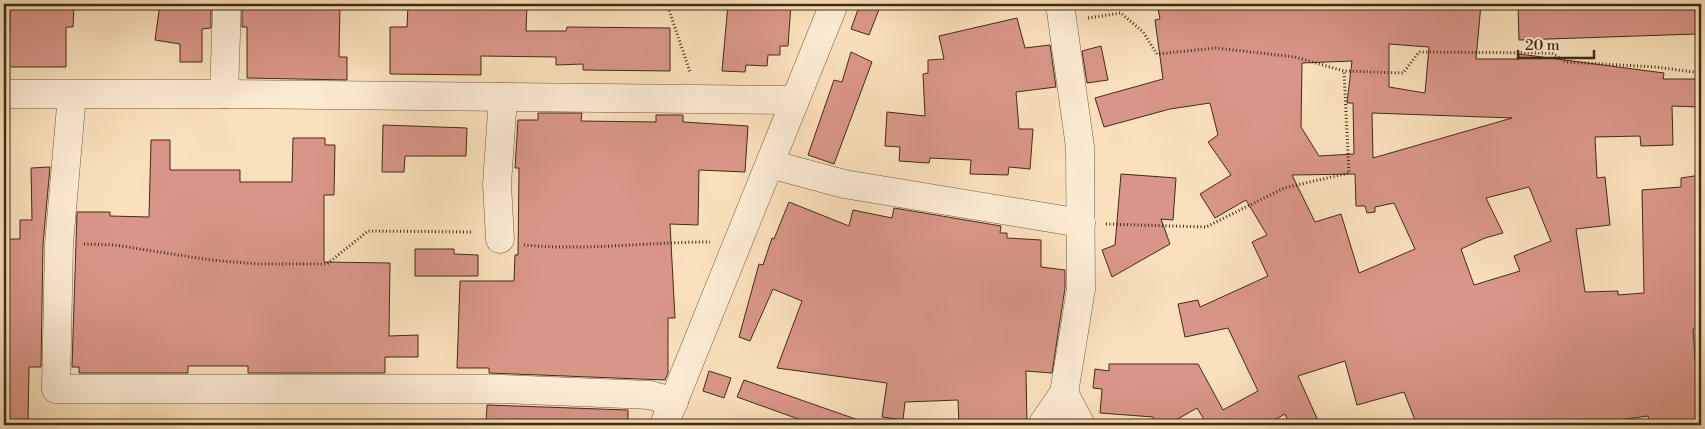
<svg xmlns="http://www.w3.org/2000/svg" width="1705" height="429" font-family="'Libre Bodoni',serif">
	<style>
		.building { fill: #d99688; stroke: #402d12; fill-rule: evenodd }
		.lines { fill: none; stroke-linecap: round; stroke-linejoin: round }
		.minor-casing { stroke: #6e5a3c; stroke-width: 29 }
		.path { stroke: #402d12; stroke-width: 3; stroke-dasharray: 1 2.5; stroke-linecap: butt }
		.minor { stroke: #fcebd3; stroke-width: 28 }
	</style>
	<rect width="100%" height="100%" fill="#fae0bc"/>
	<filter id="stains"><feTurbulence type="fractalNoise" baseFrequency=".004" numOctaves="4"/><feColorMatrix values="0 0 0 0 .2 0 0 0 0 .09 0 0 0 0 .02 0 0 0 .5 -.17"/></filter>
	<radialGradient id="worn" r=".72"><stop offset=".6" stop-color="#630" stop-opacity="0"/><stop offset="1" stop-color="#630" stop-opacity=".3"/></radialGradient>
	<g class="building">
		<path d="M 10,4 L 74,4 L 73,27 L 66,27 L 66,67 L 6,67 L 7,31 L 10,31 Z"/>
		<path d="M 160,4 L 211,4 L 211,28 L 202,29 L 202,62 L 180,62 L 180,44 L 155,40 Z"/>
		<path d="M 242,4 L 340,4 L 339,57 L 347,57 L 347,80 L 247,78 L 247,27 L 242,27 Z"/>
		<path d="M 408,4 L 527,4 L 526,31 L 566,31 L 567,27 L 670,28 L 670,71 L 583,70 L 583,64 L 556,65 L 556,57 L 481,56 L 481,75 L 390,74 L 390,27 L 407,27 Z"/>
		<path d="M 728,4 L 791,4 L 788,46 L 780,46 L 780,55 L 768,55 L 767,66 L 746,65 L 745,72 L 722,71 Z"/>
		<path d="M 860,4 L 880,7 L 869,35 L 851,29 Z"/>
		<path d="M 1157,4 L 1227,4 L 1259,7 L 1259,4 L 1352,4 L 1352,6 L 1441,9 L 1442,4 L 1481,4 L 1476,59 L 1519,59 L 1519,54 L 1664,73 L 1663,79 L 1701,79 L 1701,107 L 1672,106 L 1673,145 L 1641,146 L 1640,136 L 1595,137 L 1597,178 L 1605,177 L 1610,225 L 1576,229 L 1585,292 L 1618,291 L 1618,295 L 1644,293 L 1642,190 L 1681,187 L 1681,178 L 1701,175 L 1701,329 L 1693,329 L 1697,384 L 1701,384 L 1701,425 L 1650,425 L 1648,416 L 1582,425 L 1417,425 L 1404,392 L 1357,405 L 1345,361 L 1298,376 L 1320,425 L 1290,425 L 1285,414 L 1265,425 L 1196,425 L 1205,421 L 1197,408 L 1167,425 L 1157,425 L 1153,417 L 1100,413 L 1102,389 L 1093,388 L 1095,369 L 1109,371 L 1109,364 L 1198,364 L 1223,410 L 1258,391 L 1228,328 L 1185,337 L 1178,304 L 1198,300 L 1200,307 L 1268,276 L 1252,242 L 1267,235 L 1246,200 L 1215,218 L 1200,194 L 1231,175 L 1208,142 L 1218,135 L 1210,103 L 1170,109 L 1104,127 L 1095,98 L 1163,79 L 1155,20 L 1160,19 ZM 1389,44 L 1429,47 L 1425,93 L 1389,87 ZM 1352,61 L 1347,103 L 1353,103 L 1354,154 L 1319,156 L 1301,127 L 1302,63 ZM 1372,113 L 1512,118 L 1373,158 ZM 1355,174 L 1356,206 L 1365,206 L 1367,213 L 1375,212 L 1375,207 L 1394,203 L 1415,249 L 1359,273 L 1341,214 L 1315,222 L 1292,175 ZM 1529,187 L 1551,241 L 1514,256 L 1520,271 L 1474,285 L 1461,249 L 1485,238 L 1503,233 L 1486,198 Z"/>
		<path d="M 1518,4 L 1554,4 L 1554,8 L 1593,7 L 1592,4 L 1695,4 L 1696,34 L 1519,40 Z"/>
		<path d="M 1017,18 L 1025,48 L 1050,45 L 1056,87 L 1016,92 L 1019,129 L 1033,129 L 1030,169 L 1009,167 L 1008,175 L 970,174 L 971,160 L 930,158 L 929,163 L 899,161 L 900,147 L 885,146 L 887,112 L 925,116 L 923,74 L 928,73 L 928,60 L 944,59 L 939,36 Z"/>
		<path d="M 1101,46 L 1108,80 L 1087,83 L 1082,51 Z"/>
		<path d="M 851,52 L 872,62 L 834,164 L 808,155 L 834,80 L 842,82 Z"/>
		<path d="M 538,113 L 582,113 L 581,121 L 656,122 L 656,115 L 683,115 L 683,122 L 748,126 L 745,172 L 699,170 L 698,225 L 670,224 L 675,318 L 668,318 L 668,373 L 665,380 L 489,373 L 489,368 L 457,368 L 460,281 L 514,281 L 515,255 L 518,255 L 519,168 L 515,168 L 518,120 L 538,120 Z"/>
		<path d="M 383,125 L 467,128 L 466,156 L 405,156 L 404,172 L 382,172 Z"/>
		<path d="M 293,138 L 325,138 L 325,145 L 335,145 L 334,195 L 324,195 L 324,262 L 390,263 L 389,336 L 418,335 L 418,357 L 385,357 L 385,373 L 248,373 L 248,366 L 188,366 L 188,373 L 79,373 L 79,367 L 72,367 L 77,212 L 110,212 L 110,216 L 149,217 L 151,140 L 170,140 L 170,170 L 240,170 L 240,182 L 292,182 Z"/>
		<path d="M 50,167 L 43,244 L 41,367 L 29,367 L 28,421 L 4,421 L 4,239 L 20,239 L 20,220 L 32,220 L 31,168 Z"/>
		<path d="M 1121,174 L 1176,178 L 1173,220 L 1161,219 L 1170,244 L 1112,277 L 1102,250 L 1115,245 Z"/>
		<path d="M 789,202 L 849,226 L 853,210 L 892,218 L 894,208 L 1001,226 L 1000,233 L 1007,233 L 1007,238 L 1041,240 L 1041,267 L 1065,270 L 1065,288 L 1052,373 L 1026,371 L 1027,425 L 959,425 L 958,400 L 905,402 L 903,420 L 882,417 L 887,383 L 777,368 L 802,301 L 773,289 L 750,341 L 739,337 L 759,264 L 763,265 L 772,238 L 774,239 Z"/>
		<path d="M 415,249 L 454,249 L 454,254 L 478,255 L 478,276 L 415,276 Z"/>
		<path d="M 709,371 L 731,378 L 724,398 L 703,391 Z"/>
		<path d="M 744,380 L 864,422 L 864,425 L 815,425 L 737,397 Z"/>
		<path d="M 487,405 L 628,410 L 628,425 L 498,425 L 486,423 Z"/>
	</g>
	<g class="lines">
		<g class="minor-casing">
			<g id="minor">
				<path d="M 4,94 L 224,94 L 795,100"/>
				<path d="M 224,94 L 227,4"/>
				<path d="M 72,95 L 59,244 L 56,389 L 501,389 L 650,395 L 674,402"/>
				<path d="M 770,164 L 844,184 L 1081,223"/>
				<path d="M 500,239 L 497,184 L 503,97"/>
				<path d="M 1064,393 L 1081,425"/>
				<path d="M 664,425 L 834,4"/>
				<path d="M 1042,425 L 1064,393 L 1081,289 L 1080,147 L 1060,4"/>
			</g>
		</g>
		<g class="path">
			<path d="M 667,4 L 690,72"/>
			<path d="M 1088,18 L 1121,13 L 1143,32 L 1157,54 L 1216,48 L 1295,57 L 1344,71 L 1403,73 L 1419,52 L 1552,53 L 1566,62 L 1656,67 L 1701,73"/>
			<path d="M 1106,224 L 1206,227 L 1284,188 L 1349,173 L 1344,71"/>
			<path d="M 84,244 L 114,245 L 211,260 L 258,264 L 327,264 L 368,231 L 473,232"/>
			<path d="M 524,245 C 587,251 648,242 710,242"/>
		</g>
		<use href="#minor" class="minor"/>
	</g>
	<rect width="1705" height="429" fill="none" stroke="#fae0bc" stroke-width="20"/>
	<rect x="5" y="5" width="1695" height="419" fill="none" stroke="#402d12" stroke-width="2.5"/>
	<rect x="10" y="10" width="1685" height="409" fill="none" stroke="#402d12"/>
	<path d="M1518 50v8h76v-8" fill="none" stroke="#402d12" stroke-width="2.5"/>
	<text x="1525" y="50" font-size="15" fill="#402d12" stroke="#fcebd3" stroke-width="4" paint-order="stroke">20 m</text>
	<rect width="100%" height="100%" filter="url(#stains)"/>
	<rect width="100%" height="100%" fill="url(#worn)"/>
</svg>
